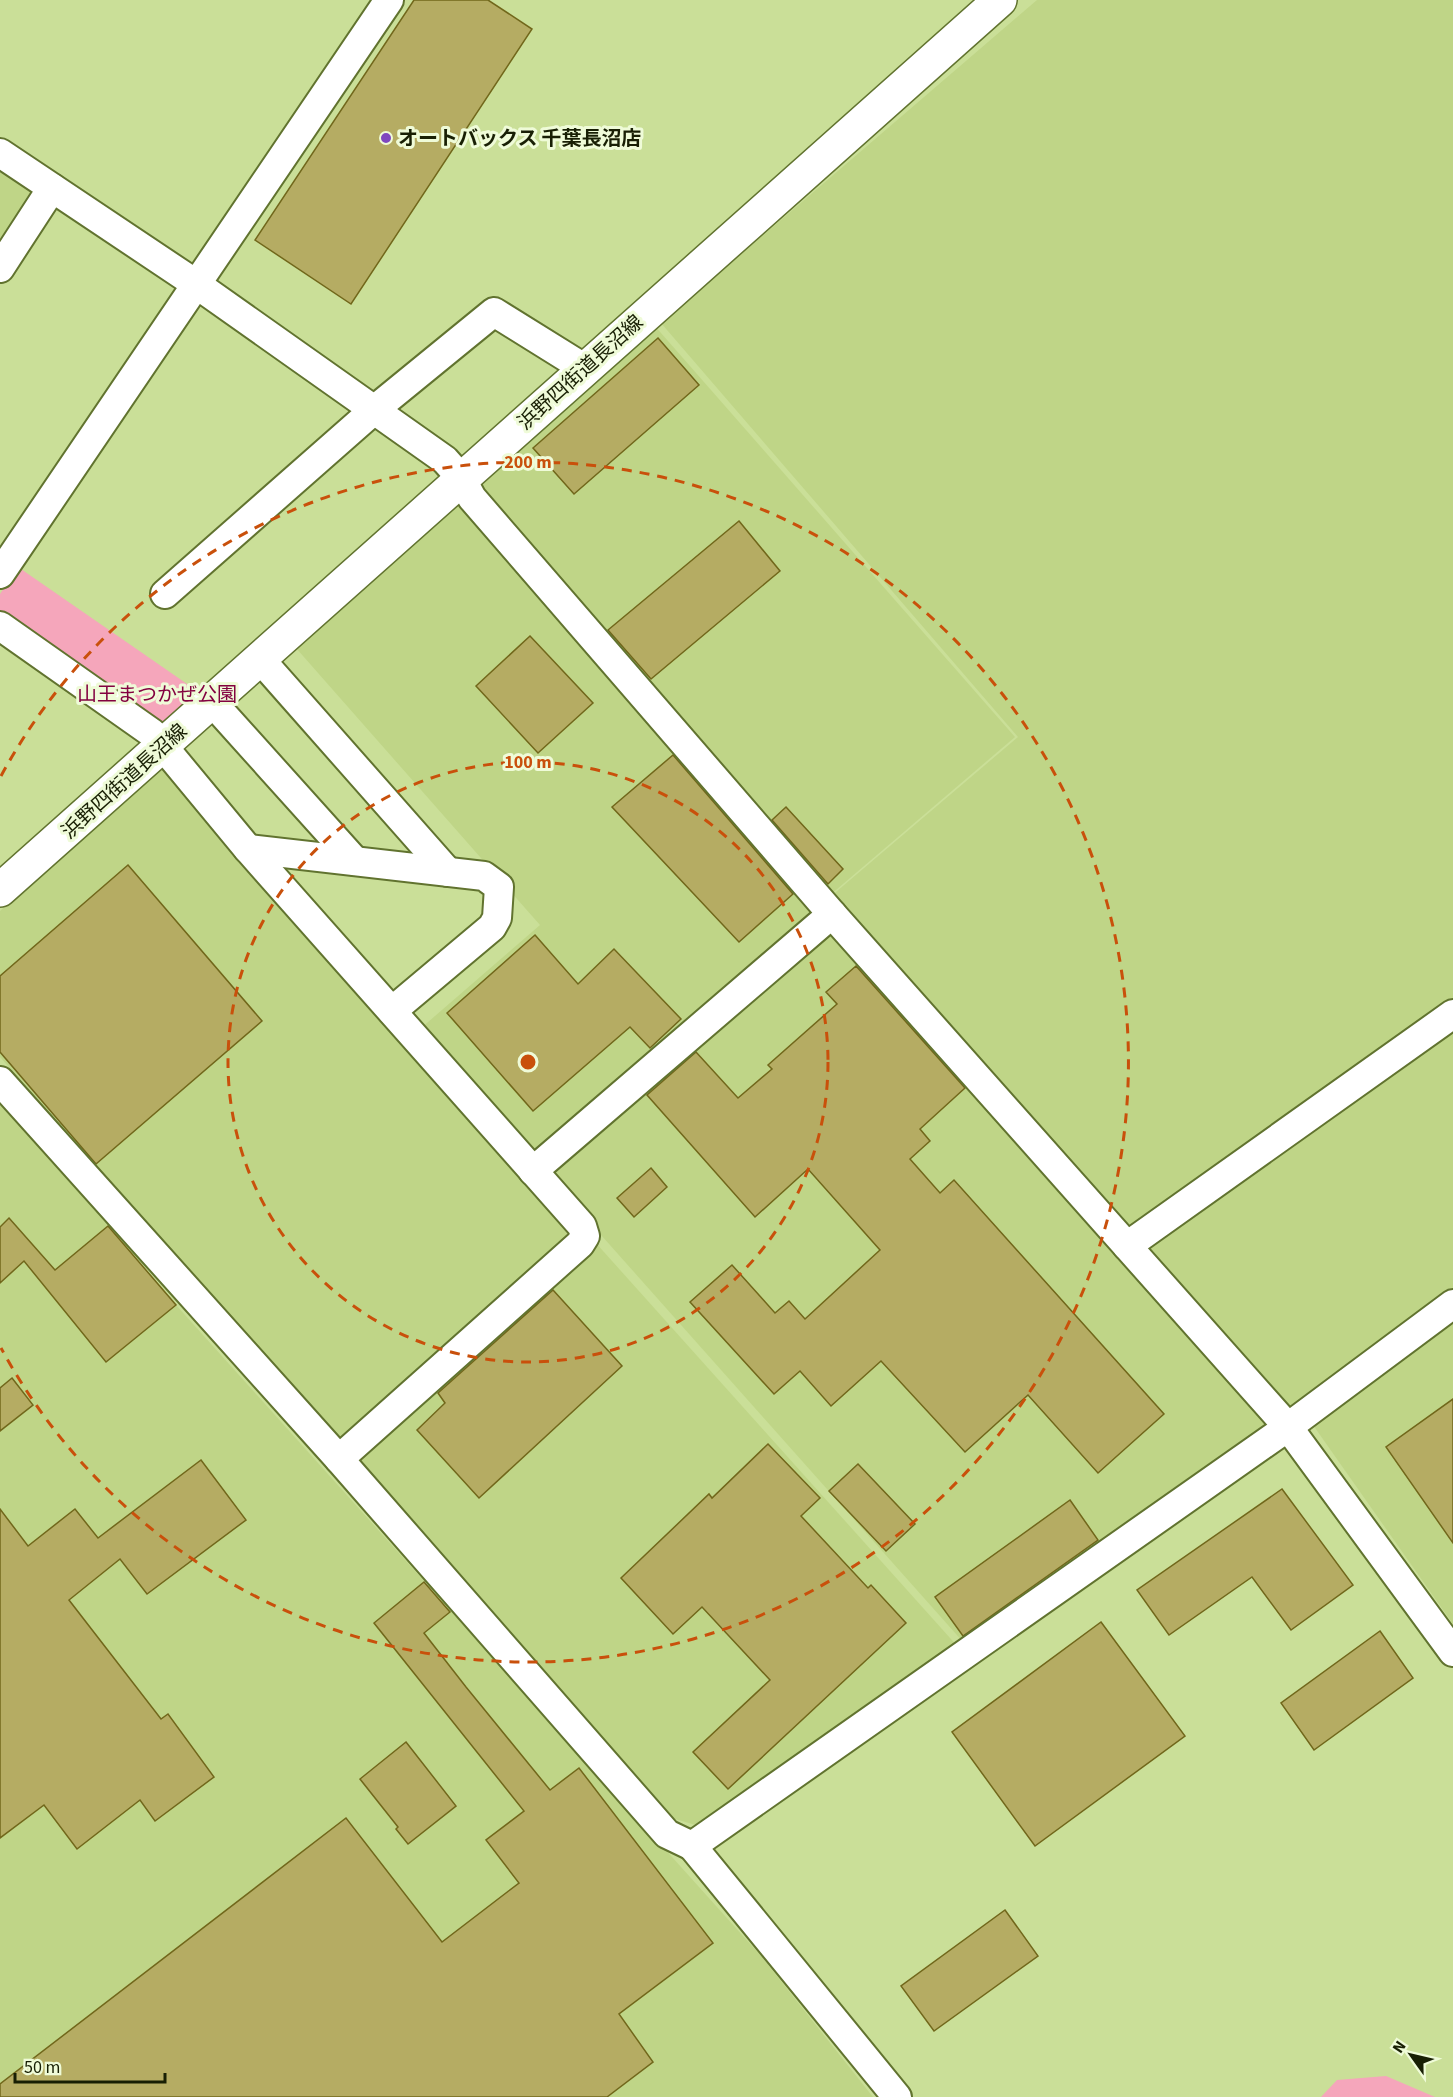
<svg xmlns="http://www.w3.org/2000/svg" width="1453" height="2097" font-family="'Source Sans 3','Noto Sans JP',sans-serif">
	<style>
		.built { fill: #bfd587 }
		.green { fill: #f5a6bb }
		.building { fill: #b5ac63; stroke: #71671b; stroke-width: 1.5 }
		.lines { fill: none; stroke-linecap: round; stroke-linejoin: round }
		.minor-casing { stroke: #61732f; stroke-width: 32 }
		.major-casing { stroke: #61732f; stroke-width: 36 }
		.minor { stroke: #fff; stroke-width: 28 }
		.major { stroke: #fff; stroke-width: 33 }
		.ring { fill: none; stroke: #c9500b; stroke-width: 3; stroke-dasharray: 10 8 }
		.poi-dot { fill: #7f48bf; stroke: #effbd8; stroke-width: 2 }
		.labels { text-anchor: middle; stroke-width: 6; stroke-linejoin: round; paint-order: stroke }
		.poi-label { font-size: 20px; font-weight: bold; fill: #181f04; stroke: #effbd8; text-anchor: start }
		.street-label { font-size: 20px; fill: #181f04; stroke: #effbd8 }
		.park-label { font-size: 20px; fill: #830240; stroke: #effbd8 }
		.centre { fill: #c9500b; stroke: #effbd8; stroke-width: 3 }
		.ring-label { font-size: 18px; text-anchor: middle; font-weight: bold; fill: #c9500b; stroke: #effbd8; stroke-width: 6; stroke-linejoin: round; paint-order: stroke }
	</style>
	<rect width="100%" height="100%" fill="#cadf98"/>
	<g class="built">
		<path d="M 1037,0 L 1453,0 L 1453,999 L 1126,1234 L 830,897 L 1018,737 L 661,323 Z"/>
		<path d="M 0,171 L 38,196 L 0,253 Z"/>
		<path d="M 654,325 L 1015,737 L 829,896 L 478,481 Z"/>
		<path d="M 456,501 L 822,913 L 535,1157 L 420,1029 L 540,925 L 296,648 Z"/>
		<path d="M 165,763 L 576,1233 L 343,1442 L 0,1057 L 0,911 Z"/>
		<path d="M 829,925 L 1276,1426 L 964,1643 L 545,1172 Z"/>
		<path d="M 1453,1024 L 1453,1297 L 1291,1416 L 1139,1246 Z"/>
		<path d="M 0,1103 L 110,1224 L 176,1305 L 761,1956 L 873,2097 L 0,2097 Z"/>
		<path d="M 595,1242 L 959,1648 L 706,1828 L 675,1819 L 354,1459 Z"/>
		<path d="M 1453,1323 L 1453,1624 L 1313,1425 Z"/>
	</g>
	<g class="green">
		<path d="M 18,567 L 203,695 L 163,729 L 0,616 L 0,594 Z"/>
		<path d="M 1386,2076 L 1435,2097 L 1321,2097 L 1337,2080 Z"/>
	</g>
	<g class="building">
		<path d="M 414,0 L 488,0 L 532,29 L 351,304 L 255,240 Z"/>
		<path d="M 658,338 L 699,385 L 574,494 L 533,448 Z"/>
		<path d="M 739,521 L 780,571 L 651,679 L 608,630 Z"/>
		<path d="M 530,636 L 593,703 L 538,753 L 476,686 Z"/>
		<path d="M 673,755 L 793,894 L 739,942 L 612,807 Z"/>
		<path d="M 786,807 L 843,869 L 828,884 L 772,820 Z"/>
		<path d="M 128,865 L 262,1021 L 96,1164 L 0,1052 L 0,976 Z"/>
		<path d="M 535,935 L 578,984 L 614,949 L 681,1019 L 650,1048 L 630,1027 L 533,1111 L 447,1013 Z"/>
		<path d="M 856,966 L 965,1088 L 920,1129 L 930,1141 L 910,1159 L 940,1193 L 954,1180 L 1164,1414 L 1098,1473 L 1028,1395 L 965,1452 L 881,1361 L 831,1406 L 800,1371 L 774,1394 L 690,1302 L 732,1265 L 775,1313 L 789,1301 L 805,1319 L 880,1250 L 808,1169 L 755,1217 L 647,1095 L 696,1052 L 738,1098 L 772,1069 L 768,1065 L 837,1004 L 826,992 Z"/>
		<path d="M 651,1168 L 667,1187 L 634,1217 L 617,1198 Z"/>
		<path d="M 9,1218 L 55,1270 L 108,1226 L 176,1305 L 106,1362 L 24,1261 L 0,1283 L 0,1227 Z"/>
		<path d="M 553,1290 L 622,1366 L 479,1498 L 417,1430 L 445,1403 L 438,1393 Z"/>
		<path d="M 12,1378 L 33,1405 L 0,1431 L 0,1388 Z"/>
		<path d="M 1453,1399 L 1453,1543 L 1386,1447 Z"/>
		<path d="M 768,1444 L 820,1498 L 801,1516 L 868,1588 L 871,1585 L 906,1623 L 728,1789 L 693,1752 L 770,1680 L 702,1607 L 673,1634 L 621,1578 L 709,1494 L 712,1498 Z"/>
		<path d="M 201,1460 L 246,1520 L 147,1594 L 120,1559 L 69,1600 L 161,1719 L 168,1714 L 214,1777 L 155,1821 L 140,1800 L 77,1849 L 44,1805 L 0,1838 L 0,1509 L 28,1546 L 75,1509 L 98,1538 Z"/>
		<path d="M 858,1464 L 915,1524 L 886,1551 L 829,1491 Z"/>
		<path d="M 1282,1489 L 1353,1585 L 1291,1630 L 1252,1577 L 1169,1635 L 1137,1590 Z"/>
		<path d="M 1070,1500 L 1098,1540 L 963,1636 L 935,1597 Z"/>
		<path d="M 424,1582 L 450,1612 L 424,1633 L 466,1687 L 550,1790 L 579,1768 L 713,1943 L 619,2014 L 653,2062 L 607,2097 L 0,2097 L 0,2084 L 346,1818 L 442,1942 L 519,1883 L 486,1840 L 524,1811 L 374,1623 Z"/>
		<path d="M 1101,1622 L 1185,1736 L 1035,1846 L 952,1732 Z"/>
		<path d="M 1380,1631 L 1413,1678 L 1314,1750 L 1281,1703 Z"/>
		<path d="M 406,1742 L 456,1806 L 408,1844 L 396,1829 L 398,1827 L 360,1779 Z"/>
		<path d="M 1005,1910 L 1038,1956 L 934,2031 L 901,1986 Z"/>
	</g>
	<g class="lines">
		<g class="minor-casing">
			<g id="minor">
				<path d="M 0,153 L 196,284 L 445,460 L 461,478 L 472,498 L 832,914 L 1288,1427 L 1453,1652"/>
				<path d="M 0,268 L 52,188"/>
				<path d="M 0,574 L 389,0"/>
				<path d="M 165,594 L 374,410 L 494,312 L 584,368"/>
				<path d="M 0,626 L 152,733 L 248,849 L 582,1226 L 585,1236 L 580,1244 L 339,1459"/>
				<path d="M 260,659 L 448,872"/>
				<path d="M 212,702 L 355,861"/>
				<path d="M 248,849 L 484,876 L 499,887 L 497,918 L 492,927 L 392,1011"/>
				<path d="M 0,1081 L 339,1459 L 667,1834 L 692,1846 L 1288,1427 L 1453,1304"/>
				<path d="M 533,1171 L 832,914"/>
				<path d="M 1127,1246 L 1453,1014"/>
				<path d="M 692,1846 L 897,2097"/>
			</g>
		</g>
		<g class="major-casing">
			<path id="major" d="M 0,890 L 1000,0"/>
		</g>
		<use href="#minor" class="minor"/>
		<use href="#major" class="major"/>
	</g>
	<g class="ring">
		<circle cx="528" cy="1062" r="300"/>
		<path d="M1 776A600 600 0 1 1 1 1348"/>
	</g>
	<circle class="poi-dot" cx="386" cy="138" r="6"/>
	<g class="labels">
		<g class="poi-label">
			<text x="398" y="145">オートバックス 千葉長沼店</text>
		</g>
		<g class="street-label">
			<text transform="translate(580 372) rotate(-42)" y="7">浜野四街道長沼線</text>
			<text transform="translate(124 781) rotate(-42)" y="7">浜野四街道長沼線</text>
		</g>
		<g class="park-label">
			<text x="157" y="701">山王まつかぜ公園</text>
		</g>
	</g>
	<circle cx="528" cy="1062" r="9" class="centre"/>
	<g class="ring-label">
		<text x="528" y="468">200 m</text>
		<text x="528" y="768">100 m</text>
	</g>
	<g transform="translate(1411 2055) rotate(304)" stroke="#effbd8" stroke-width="4.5" paint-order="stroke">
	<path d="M0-4.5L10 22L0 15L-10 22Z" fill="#181f04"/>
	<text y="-9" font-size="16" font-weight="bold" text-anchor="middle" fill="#181f04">N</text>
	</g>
	<path d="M15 2073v9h150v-9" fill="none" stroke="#181f04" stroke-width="3"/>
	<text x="24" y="2073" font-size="18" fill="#181f04" stroke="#effbd8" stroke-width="4.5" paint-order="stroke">50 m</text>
</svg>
